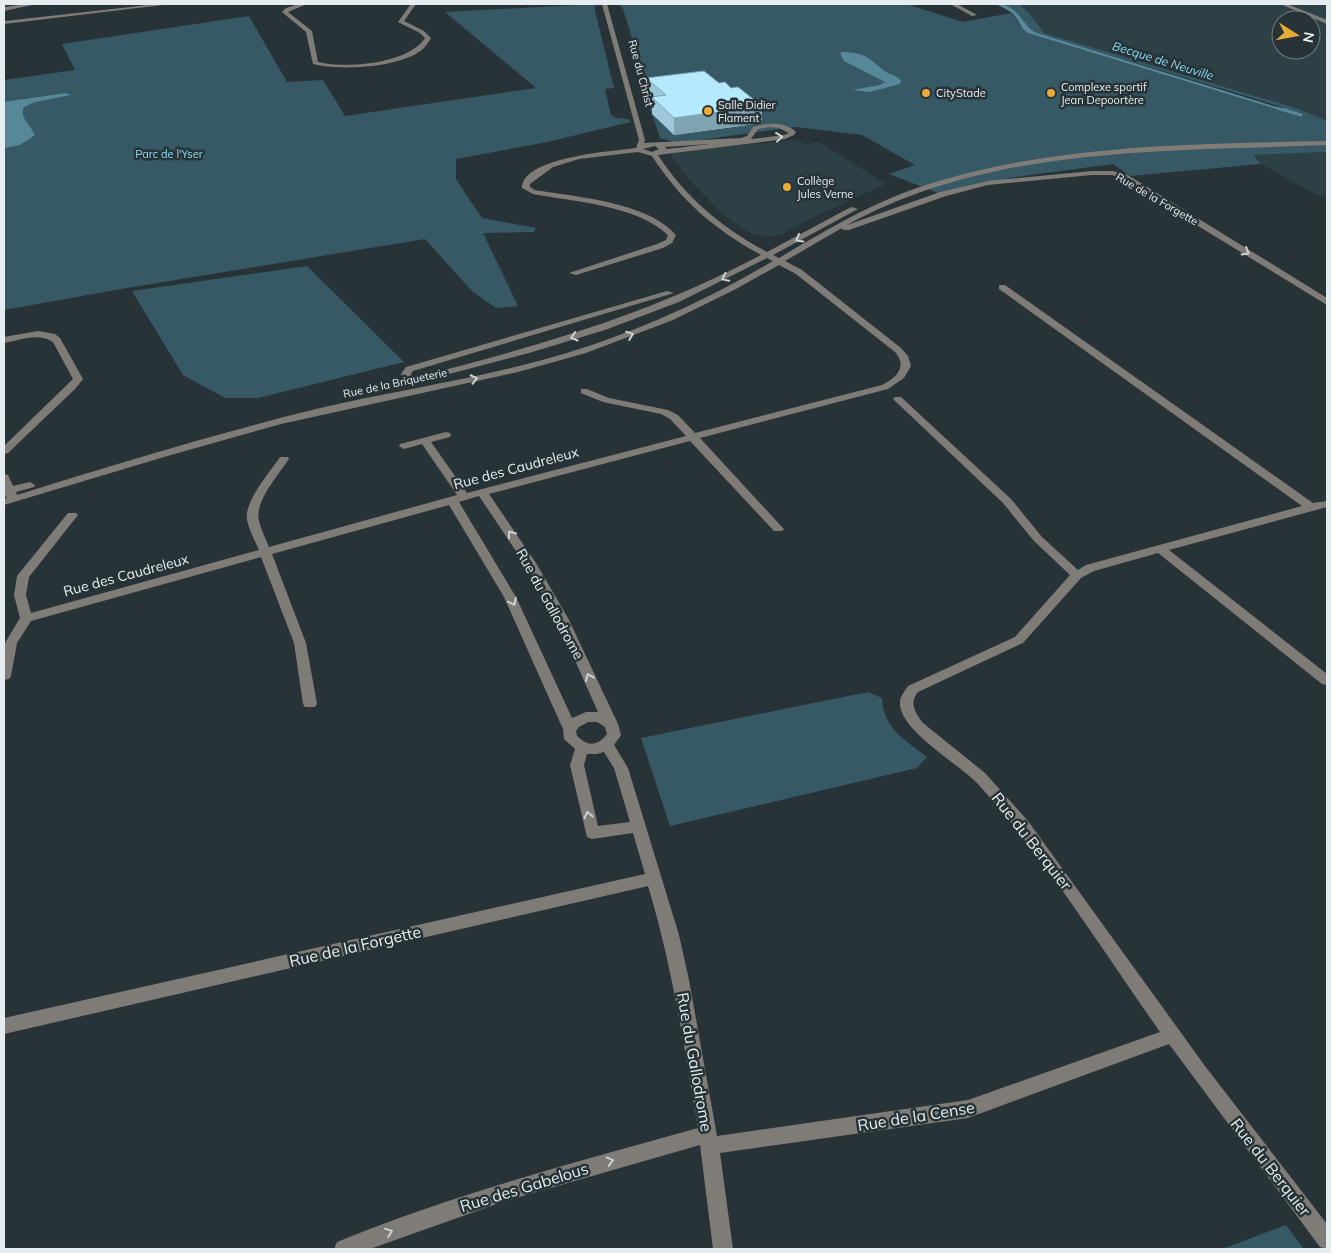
<svg xmlns="http://www.w3.org/2000/svg" width="1331" height="1253" font-family="Mulish,sans-serif">
	<style>
		.built { fill: #2c4045; fill-rule: evenodd }
		.green { fill: #375965 }
		.water { fill: #568899 }
		.lines { fill: none; stroke-linecap: round; stroke-linejoin: round }
		.stream { stroke: #568899; stroke-width: 3 }
		.minor { fill: #7f7c78; fill-rule: evenodd }
		.wall { fill: #9cc8d9 }
		.shaded-wall { fill: #7fa3b0 }
		.building { fill: #b5e9fc; stroke: #7fa3b0 }
		.oneway { stroke: #ccd1d2 }
		.poi-dot { fill: #e8ab37; stroke: #273337; stroke-width: 2 }
		.labels { text-anchor: middle; stroke-width: 5; stroke-linejoin: round; paint-order: stroke }
		.far-street-label { font-size: 11px; fill: #e6edf0; stroke: #273337 }
		.far-poi-label { font-size: 11px; fill: #e6edf0; stroke: #273337; text-anchor: start }
		.far-park-label { font-size: 11px; fill: #89dcf8; stroke: #273337 }
		.far-water-label { font-size: 12px; font-style: italic; fill: #87daf6; stroke: #273337 }
		.street-label { font-size: 14px; fill: #e6edf0; stroke: #273337 }
		.near-street-label { font-size: 16px; fill: #e6edf0; stroke: #273337 }
	</style>
	<rect width="100%" height="100%" fill="#273337"/>
	<g class="built">
		<path d="M 1019,4 L 1327,4 L 1327,121 L 1299,109 L 1044,33 L 1031,15 ZM 1281,20 L 1311,20 L 1311,50 L 1281,50 Z"/>
		<path d="M 796,140 L 806,144 L 819,142 L 886,184 L 812,218 L 781,235 L 764,237 L 752,234 L 723,215 L 689,180 L 671,156 L 673,153 L 681,151 Z"/>
		<path d="M 1327,152 L 1327,194 L 1319,196 L 1261,164 L 1252,155 Z"/>
	</g>
	<g class="green">
		<path d="M 595,4 L 595,11 L 614,88 L 605,89 L 611,115 L 616,118 L 628,119 L 631,122 L 547,142 L 456,159 L 456,179 L 482,218 L 536,228 L 534,232 L 483,233 L 518,306 L 496,308 L 472,291 L 425,239 L 121,289 L 4,310 L 4,80 L 75,70 L 62,44 L 249,16 L 287,82 L 323,80 L 345,116 L 536,88 L 445,12 Z"/>
		<path d="M 619,4 L 906,4 L 963,22 L 1011,13 C 1017,19 1021,29 1028,33 L 1276,109 L 1285,108 L 1033,32 L 1017,13 L 1003,4 L 1019,4 L 1031,15 L 1044,33 L 1299,109 L 1327,121 L 1327,152 L 1253,155 L 1261,164 L 1130,176 L 1113,164 L 1016,177 L 938,193 L 889,174 L 915,165 L 862,135 L 796,127 L 678,143 L 660,138 L 643,87 L 646,83 L 623,9 Z"/>
		<path d="M 307,266 L 404,362 L 258,398 L 225,398 L 183,375 L 132,291 Z"/>
		<path d="M 868,692 L 882,698 C 883,728 905,740 927,757 L 917,768 L 670,826 L 641,738 Z"/>
		<path d="M 1286,1225 L 1304,1249 L 1222,1249 Z"/>
	</g>
	<g class="water">
		<path d="M 996,4 C 1020,4 1023,28 1037,33 L 1280,108 L 1291,109 L 1276,109 L 1028,33 C 1020,29 1019,19 1012,13 C 1007,9 1001,7 996,4 Z"/>
		<path d="M 843,52 C 870,53 868,60 888,73 C 893,76 898,76 901,81 L 900,84 L 870,92 L 852,90 L 880,85 L 885,82 L 844,61 L 840,53 Z"/>
		<path d="M 66,93 L 71,95 L 35,102 L 24,107 C 19,118 31,125 35,135 L 20,145 L 4,148 L 4,102 Z"/>
	</g>
	<g class="lines">
		<path class="stream" d="M 1277,108 L 1301,115"/>
		<g class="minor">
			<path d="M 26,4 L 37,4 L 4,11 L 4,7 Z"/>
			<path d="M 157,4 L 171,4 L 4,24 L 5,21 Z"/>
			<path d="M 299,4 L 307,4 L 288,12 L 312,31 L 318,62 C 346,69 408,64 425,38 L 420,33 L 398,22 L 411,4 L 416,4 L 404,21 L 424,31 L 431,38 C 429,41 427,45 424,48 C 403,68 340,71 313,64 L 306,32 L 282,12 L 286,8 Z"/>
			<path d="M 602,4 L 607,4 L 645,140 L 644,143 L 741,138 L 747,136 L 753,127 C 767,123 784,121 796,132 L 794,135 L 785,139 L 658,155 C 687,199 721,227 767,252 L 851,207 L 858,209 L 773,255 L 779,258 C 819,234 860,210 903,193 C 1034,144 1189,144 1327,141 L 1327,145 C 1166,152 992,145 847,225 L 940,192 L 988,181 L 1092,171 L 1112,171 L 1126,174 L 1327,298 L 1327,305 L 1120,178 L 1112,175 L 1092,175 L 988,185 L 946,196 L 849,230 L 843,230 L 842,228 L 785,261 L 802,270 L 901,348 L 908,356 L 911,366 L 904,378 L 888,389 L 700,438 L 782,527 L 784,529 L 782,531 L 774,531 L 690,441 L 489,494 L 536,563 L 568,618 L 618,724 L 621,735 L 614,745 L 628,768 L 679,935 L 689,980 L 717,1136 L 968,1100 L 1160,1032 C 1101,948 1046,859 977,783 C 959,764 898,730 900,702 C 900,696 905,691 908,686 L 1015,637 L 1070,575 L 1034,541 L 1003,503 L 893,399 L 895,397 L 901,397 L 1011,499 L 1042,537 L 1078,570 L 1086,565 L 1302,506 L 999,289 L 999,285 L 1005,285 L 1313,503 L 1327,501 L 1327,507 L 1169,550 L 1327,674 L 1327,685 L 1322,684 L 1158,553 L 1094,571 L 1081,578 L 1023,643 L 918,692 C 909,703 915,713 923,723 L 985,773 L 1028,821 L 1205,1066 L 1327,1224 L 1327,1249 L 1320,1247 L 1169,1044 L 968,1118 L 720,1153 L 733,1249 L 713,1249 L 700,1145 L 505,1201 L 370,1249 L 334,1249 L 337,1242 C 454,1194 576,1162 698,1128 C 684,1046 672,965 648,886 L 4,1034 L 4,1018 L 645,874 L 633,833 L 592,839 L 587,837 L 570,765 L 575,749 L 564,739 L 563,729 L 504,597 L 449,505 L 272,554 L 306,643 L 317,704 L 315,707 L 305,707 L 303,704 L 294,643 L 261,557 L 31,621 L 17,643 L 11,676 L 9,679 L 4,680 L 5,643 L 20,618 L 14,595 L 17,576 L 68,513 L 76,513 L 78,515 L 29,577 L 26,595 L 31,613 L 259,550 C 255,541 249,530 247,520 C 244,501 270,472 280,457 L 288,457 L 289,459 C 279,474 254,502 259,521 C 261,530 266,539 269,547 L 457,495 L 422,444 L 404,449 L 399,446 L 400,444 L 446,432 L 450,433 L 451,435 L 450,437 L 431,442 L 467,493 L 686,436 L 670,419 L 661,414 L 603,402 L 581,393 L 581,389 L 587,389 L 609,398 L 668,410 L 678,415 L 695,433 L 882,385 C 896,378 908,367 895,352 L 796,274 L 779,265 L 736,289 L 673,320 L 586,353 L 518,372 L 281,424 L 164,457 L 4,505 L 4,499 L 7,498 L 4,495 L 4,474 L 8,475 L 13,486 L 30,482 L 35,485 L 34,487 L 16,492 L 17,495 C 116,464 215,434 316,409 C 393,391 471,380 546,359 C 626,337 702,303 773,261 L 767,258 L 679,302 L 605,330 L 529,353 L 373,394 L 368,391 L 370,389 L 404,380 L 401,374 L 406,367 L 667,291 L 674,293 L 413,371 L 411,374 L 412,378 C 536,347 648,315 761,255 C 714,229 681,201 652,156 L 638,152 L 579,159 L 553,167 L 530,184 L 530,187 L 535,190 C 576,197 648,202 676,235 L 672,243 L 663,248 L 576,275 L 569,273 L 657,244 L 666,240 L 668,235 C 636,205 575,202 533,194 L 522,188 C 522,157 614,151 636,148 L 639,140 ZM 770,127 L 779,128 L 789,133 L 784,135 L 751,139 L 758,129 ZM 710,144 L 667,149 L 665,147 ZM 655,146 L 659,149 L 652,152 L 643,149 ZM 479,496 L 524,563 L 556,618 L 598,712 L 586,712 L 572,718 L 516,597 L 459,502 ZM 588,722 L 597,722 L 605,727 L 607,734 C 598,746 588,747 577,736 L 576,731 L 579,727 ZM 604,752 L 614,768 L 630,822 L 598,826 L 584,765 L 587,754 L 597,754 Z"/>
			<path d="M 950,4 L 957,4 L 977,15 L 972,16 Z"/>
			<path d="M 1280,4 L 1287,4 L 1327,20 L 1327,24 Z"/>
			<path d="M 38,331 L 55,334 L 60,338 L 83,379 L 75,389 L 8,453 L 4,454 L 4,446 L 73,379 L 53,342 C 38,332 20,340 4,343 L 4,337 Z"/>
		</g>
	</g>
	<path class="wall" d="M 646,78 L 719,83 L 731,88 L 762,123 L 674,135 L 652,114 L 652,99 L 646,94 Z"/>
	<path class="shaded-wall" d="M 762,106 L 762,123 L 674,135 L 674,118 Z"/>
	<path class="building" d="M 704,71 L 719,83 L 725,82 L 731,88 L 738,87 L 762,106 L 674,118 L 652,97 L 666,95 L 646,78 Z"/>
	<defs><path id="oneway-chevron" d="M-2-3.5L2.5 0L-2 3.5" fill="none" stroke-width="1.6" stroke-linecap="round" stroke-linejoin="round" transform="scale(1.25)"/></defs>
	<g class="oneway">
		<use href="#oneway-chevron" transform="translate(779 137) rotate(-6)"/>
		<use href="#oneway-chevron" transform="translate(799 239) rotate(150)"/>
		<use href="#oneway-chevron" transform="translate(1246 252) rotate(31)"/>
		<use href="#oneway-chevron" transform="translate(725 278) rotate(154)"/>
		<use href="#oneway-chevron" transform="translate(630 335) rotate(-21)"/>
		<use href="#oneway-chevron" transform="translate(574 337) rotate(163)"/>
		<use href="#oneway-chevron" transform="translate(474 379) rotate(-12)"/>
		<use href="#oneway-chevron" transform="translate(511 534) rotate(-125)"/>
		<use href="#oneway-chevron" transform="translate(513 602) rotate(64)"/>
		<use href="#oneway-chevron" transform="translate(589 677) rotate(-113)"/>
		<use href="#oneway-chevron" transform="translate(588 815) rotate(-103)"/>
		<use href="#oneway-chevron" transform="translate(610 1161) rotate(-15)"/>
		<use href="#oneway-chevron" transform="translate(389 1232) rotate(-21)"/>
	</g>
	<g class="poi-dot">
		<circle cx="926" cy="93" r="5"/>
		<circle cx="1051" cy="93" r="5"/>
		<circle cx="708" cy="111" r="5"/>
		<circle cx="787" cy="187" r="5"/>
	</g>
	<g class="labels">
		<g class="far-street-label">
			<text transform="translate(641 73) rotate(75)" y="4">Rue du Christ</text>
			<text transform="translate(1157 199) rotate(30)" y="4">Rue de la Forgette</text>
			<text transform="translate(395 383) rotate(-12)" y="4">Rue de la Briqueterie</text>
		</g>
		<g class="far-poi-label">
			<text x="1061" y="91">Complexe sportif<tspan x="1061" dy="13">Jean Depoortère</tspan></text>
			<text x="936" y="97">CityStade</text>
			<text x="718" y="109">Salle Didier<tspan x="718" dy="13">Flament</tspan></text>
			<text x="797" y="185">Collège<tspan x="797" dy="13">Jules Verne</tspan></text>
		</g>
		<g class="far-park-label">
			<text x="169" y="158">Parc de l'Yser</text>
		</g>
		<g class="far-water-label">
			<text transform="translate(1163 61) rotate(17)" y="4">Becque de Neuville</text>
		</g>
		<g class="street-label">
			<text transform="translate(516 468) rotate(-15)" y="5">Rue des Caudreleux</text>
			<text transform="translate(126 575) rotate(-15)" y="5">Rue des Caudreleux</text>
			<text transform="translate(550 604) rotate(61)" y="5">Rue du Gallodrome</text>
		</g>
		<g class="near-street-label">
			<text transform="translate(1032 841) rotate(52)" y="6">Rue du Berquier</text>
			<text transform="translate(355 946) rotate(-13)" y="6">Rue de la Forgette</text>
			<text transform="translate(695 1062) rotate(80)" y="6">Rue du Gallodrome</text>
			<text transform="translate(916 1116) rotate(-9)" y="6">Rue de la Cense</text>
			<text transform="translate(1271 1167) rotate(52)" y="6">Rue du Berquier</text>
			<text transform="translate(524 1187) rotate(-17)" y="6">Rue des Gabelous</text>
		</g>
	</g>
	<rect width="1331" height="1253" fill="none" stroke="#e6edf0" stroke-width="10"/>
	<g transform="translate(1296 35) rotate(101)"><circle r="24" fill="#273337" stroke="#737d81"/>
	<path d="M0-4L9 19L0 12L-9 19Z" fill="#e8ab37"/>
	<text y="-8" font-size="14" font-weight="bold" text-anchor="middle" fill="#e6edf0">N</text>
	</g>
</svg>
